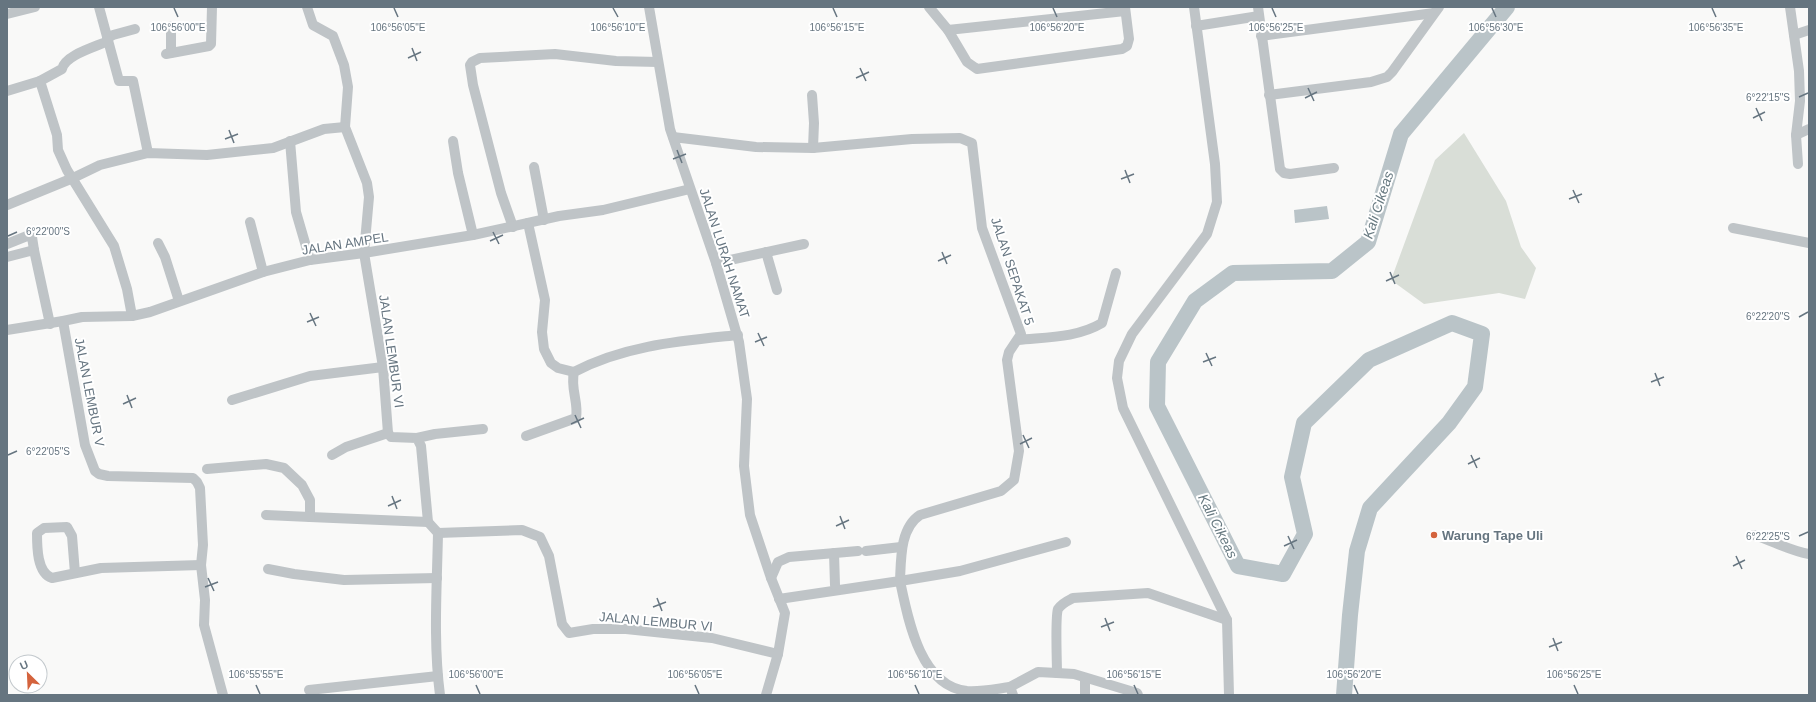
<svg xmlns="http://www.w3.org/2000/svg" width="1816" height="702" font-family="Arial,sans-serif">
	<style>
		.green { fill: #d9ded7 }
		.water { fill: #bac4c8 }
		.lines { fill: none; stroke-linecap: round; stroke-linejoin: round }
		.river { stroke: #bac4c8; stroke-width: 16 }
		.minor { stroke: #bfc4c7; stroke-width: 10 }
		.ticks { fill: none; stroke: #667580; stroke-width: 1.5 }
		.poi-dot { fill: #d4633d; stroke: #fff; stroke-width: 1.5 }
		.labels { text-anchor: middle; stroke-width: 4; stroke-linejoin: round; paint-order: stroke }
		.street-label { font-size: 13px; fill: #667580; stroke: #fff }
		.poi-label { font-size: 13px; font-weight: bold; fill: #667580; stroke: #fff; text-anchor: start }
		.water-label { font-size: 14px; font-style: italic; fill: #677980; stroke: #fff }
		.ticks-label { font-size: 10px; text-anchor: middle; fill: #667580; stroke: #fff; stroke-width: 4; stroke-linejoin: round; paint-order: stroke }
	</style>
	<rect width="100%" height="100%" fill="#f9f9f8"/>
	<path class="green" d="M 1464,133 L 1506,201 L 1521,247 L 1536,268 L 1525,299 L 1499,293 L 1424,304 L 1391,280 L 1435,160 Z"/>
	<path class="water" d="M 1327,206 L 1329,219 L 1295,223 L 1294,210 Z"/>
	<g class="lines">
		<path class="river" d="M 1344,695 L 1350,615 L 1357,551 L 1370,508 L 1449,423 L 1475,387 L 1482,334 L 1452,323 L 1369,360 L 1304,423 L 1292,477 L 1305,534 L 1283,574 L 1238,566 L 1157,406 L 1158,362 L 1195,301 L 1233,273 L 1332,271 L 1368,242 L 1401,134 L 1507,7"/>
		<g class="minor">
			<path d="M 99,7 L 119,81 L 133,81 L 148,153"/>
			<path d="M 307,7 L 313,25 L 333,36 L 344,65 L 348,87 L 345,127 L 367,183 L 369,197 L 364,253 L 383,367 L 388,433 L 391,437 L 417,438 L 421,446 L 428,522 L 438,533 L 522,530 L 540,537 L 549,556 L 562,624 L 569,633 L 593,629 L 626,629 L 712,638 L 778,654"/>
			<path d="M 649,7 L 670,129 L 716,263 L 739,342 L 747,399 L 744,466 L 750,515 L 771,578 L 785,613 L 778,654 L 766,695"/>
			<path d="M 929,7 L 948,30 L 967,62 L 977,69 L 1122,49 L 1127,46 L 1129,39 L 1125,7"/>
			<path d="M 1194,7 L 1215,164 L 1217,202 L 1207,234 L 1132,334 L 1119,361 L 1117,378 L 1123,408 L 1227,620 L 1229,695"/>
			<path d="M 1258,7 L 1280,169 L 1284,173 L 1290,174 L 1334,168"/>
			<path d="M 1790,7 L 1799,71 L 1800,101 L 1796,135 L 1798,164"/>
			<path d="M 7,14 L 35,7"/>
			<path d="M 171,26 L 171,53"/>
			<path d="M 1196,26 L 1259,16"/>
			<path d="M 948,30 L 1125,11"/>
			<path d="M 1794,35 L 1809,30"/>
			<path d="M 1261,36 L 1434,13"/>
			<path d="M 107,38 L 113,35 L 135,29"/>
			<path d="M 108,41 C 95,47 65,55 62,69 L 40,81 L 57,135 L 58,150 L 67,170 L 114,246 L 127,289 L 132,316"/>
			<path d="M 166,54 L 209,46 L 211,44 L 212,7"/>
			<path d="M 7,91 L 40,81"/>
			<path d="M 812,95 L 814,123 L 813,148"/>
			<path d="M 1269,95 L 1371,82 L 1387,77 L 1392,72 L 1439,7"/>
			<path d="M 1796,135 L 1809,129"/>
			<path d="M 673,137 L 756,147 L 813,148 L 912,139 L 960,138 L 972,143 L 982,228 L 1021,334 L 1009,352 L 1007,360 L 1019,451 L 1014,480 L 1001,491 L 920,515 C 900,528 901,559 900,581 L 779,599"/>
			<path d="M 290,141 L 296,212 L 310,260"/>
			<path d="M 453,141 L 458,173 L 473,235"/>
			<path d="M 534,167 L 544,220"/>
			<path d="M 7,205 L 73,178 L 100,165 L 148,153 L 207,155 L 273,148 L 324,129 L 345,127"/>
			<path d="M 250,222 L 263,272"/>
			<path d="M 528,223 L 545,300 L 542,332 L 544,349 L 551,363 L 558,368 L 574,372"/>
			<path d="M 513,227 L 501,193 L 473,85 L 470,65 L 472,62 L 480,58 L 555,54 L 616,61 L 658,62"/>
			<path d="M 1733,228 L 1809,243"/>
			<path d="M 158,243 L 165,257 L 179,301"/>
			<path d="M 7,244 L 27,236 L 32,237 L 34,250"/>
			<path d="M 766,252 L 777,290"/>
			<path d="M 7,257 L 34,250 L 50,324"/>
			<path d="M 716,263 L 804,244"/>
			<path d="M 63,321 L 85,445 L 95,471 L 99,474 L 108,476 L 193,478 L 197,482 L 200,488 L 203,545 L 201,565 L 205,600 L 204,625 L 223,695"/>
			<path d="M 7,330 L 63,321 L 82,317 L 132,316 L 150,312 L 263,272 L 310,260 L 364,253 L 473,235 L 559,216 L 603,210 L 690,189"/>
			<path d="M 1018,340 C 1046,337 1077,338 1102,323 L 1116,273"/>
			<path d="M 232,400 L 310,376 L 383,367"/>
			<path d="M 526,436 L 576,418 C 579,403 570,388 574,372 C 625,345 681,341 738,335"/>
			<path d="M 417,438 L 435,434 L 483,429"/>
			<path d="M 332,455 L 346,447 L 388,433"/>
			<path d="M 207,469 L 266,464 L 284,468 L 302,485 L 310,500 L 310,517 L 428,522"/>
			<path d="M 266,515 L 310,517"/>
			<path d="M 438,533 C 437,587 433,642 440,695"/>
			<path d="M 1754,535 C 1773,541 1790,551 1809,554"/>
			<path d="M 866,551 L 901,547"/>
			<path d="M 834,553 L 835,585"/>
			<path d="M 268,569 L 294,574 L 344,580 L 437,578"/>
			<path d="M 75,573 L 72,536 L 67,527 L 44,528 L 37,533 C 37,547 37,573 52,578 L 101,568 L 201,565"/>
			<path d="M 771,578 L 778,562 L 789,557 L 858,551"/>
			<path d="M 1057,673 L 1074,674 L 1137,693 L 1138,695"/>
			<path d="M 1010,687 L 1038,672 L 1057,673 C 1057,662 1055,617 1058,609 C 1062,603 1067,601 1073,598 L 1148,593 L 1227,620"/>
			<path d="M 309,690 L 438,676"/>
			<path d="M 1013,695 L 1010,687 C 995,689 981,692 967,691 C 920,686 908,619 900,581 L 960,571 L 1066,542"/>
			<path d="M 1085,695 L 1085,678"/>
		</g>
	</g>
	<path class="ticks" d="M 174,8 L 178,17M 394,8 L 398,17M 613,8 L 618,17M 833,8 L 837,17M 1053,8 L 1057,17M 1272,8 L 1276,17M 1492,8 L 1496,17M 1712,8 L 1716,17M 412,48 L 417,61M 408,58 L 421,52M 860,68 L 866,81M 856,78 L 869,72M 1308,88 L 1314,101M 1799,97 L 1808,93M 1305,98 L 1317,92M 1756,108 L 1762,121M 1753,118 L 1765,112M 229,130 L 234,143M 225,139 L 238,134M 677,150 L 682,163M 673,159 L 686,154M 1125,170 L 1130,183M 1121,179 L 1134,174M 1573,190 L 1579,203M 1569,199 L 1582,194M 493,232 L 499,244M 8,236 L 17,232M 490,241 L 503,235M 942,252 L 947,264M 938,261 L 951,255M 1390,272 L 1395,284M 1386,281 L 1399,275M 310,313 L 316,326M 1799,317 L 1808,312M 307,322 L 319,317M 758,333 L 764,346M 755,342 L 767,337M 1206,353 L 1212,366M 1203,362 L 1216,357M 1655,373 L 1660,386M 1651,382 L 1664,377M 127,395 L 132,408M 123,404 L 136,398M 575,415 L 581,428M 571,424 L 584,418M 1023,435 L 1029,448M 1020,444 L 1032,438M 8,455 L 17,451M 1471,455 L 1477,468M 1468,464 L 1480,458M 392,496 L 397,509M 388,506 L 401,500M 840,516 L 845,529M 836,526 L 849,520M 1288,536 L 1294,549M 1799,536 L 1808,532M 1284,546 L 1297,540M 1736,556 L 1742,569M 1733,566 L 1745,560M 208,578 L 214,591M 205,587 L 218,582M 657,598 L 662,611M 653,607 L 666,602M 1105,618 L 1110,631M 1101,627 L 1114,622M 1553,638 L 1558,651M 1549,647 L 1562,642M 256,685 L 260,694M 476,685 L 480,694M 695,685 L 699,694M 915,685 L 919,694M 1134,685 L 1138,694M 1354,685 L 1358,694M 1574,685 L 1578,694"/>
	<circle class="poi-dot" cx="1434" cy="535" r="4"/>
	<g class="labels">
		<g class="street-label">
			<text transform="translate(345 243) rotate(-9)" y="5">JALAN AMPEL</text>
			<text transform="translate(725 253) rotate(72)" y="5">JALAN LURAH NAMAT</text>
			<text transform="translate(1013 271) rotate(72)" y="5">JALAN SEPAKAT 5</text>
			<text transform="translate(392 351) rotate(82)" y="5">JALAN LEMBUR VI</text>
			<text transform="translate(90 392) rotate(79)" y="5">JALAN LEMBUR V</text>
			<text transform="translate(656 621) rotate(5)" y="5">JALAN LEMBUR VI</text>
		</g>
		<g class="poi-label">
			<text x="1442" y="540">Warung Tape Uli</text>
		</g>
		<g class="water-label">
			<text transform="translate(1378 205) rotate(-72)" y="5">Kali Cikeas</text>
			<text transform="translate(1218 526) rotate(63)" y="5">Kali Cikeas</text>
		</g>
	</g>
	<g class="ticks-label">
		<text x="1057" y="31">106°56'20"E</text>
		<text x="1716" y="31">106°56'35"E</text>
		<text x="178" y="31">106°56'00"E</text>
		<text x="398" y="31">106°56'05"E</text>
		<text x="618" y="31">106°56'10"E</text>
		<text x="837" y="31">106°56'15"E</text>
		<text x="1276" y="31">106°56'25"E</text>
		<text x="1496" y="31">106°56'30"E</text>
		<text x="1768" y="101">6°22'15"S</text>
		<text x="48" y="235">6°22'00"S</text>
		<text x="1768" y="320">6°22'20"S</text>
		<text x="48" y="455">6°22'05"S</text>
		<text x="1768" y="540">6°22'25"S</text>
		<text x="256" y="678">106°55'55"E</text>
		<text x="476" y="678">106°56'00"E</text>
		<text x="695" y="678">106°56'05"E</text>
		<text x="915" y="678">106°56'10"E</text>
		<text x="1134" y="678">106°56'15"E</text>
		<text x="1354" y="678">106°56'20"E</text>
		<text x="1574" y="678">106°56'25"E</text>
	</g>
	<rect width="1816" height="702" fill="none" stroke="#667580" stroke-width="16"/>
	<g transform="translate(28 674) rotate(336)"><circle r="19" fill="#ffffff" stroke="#c2c8cc"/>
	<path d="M0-3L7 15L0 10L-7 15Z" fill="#d4633d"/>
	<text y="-6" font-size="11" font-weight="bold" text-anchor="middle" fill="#667580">U</text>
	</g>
</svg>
